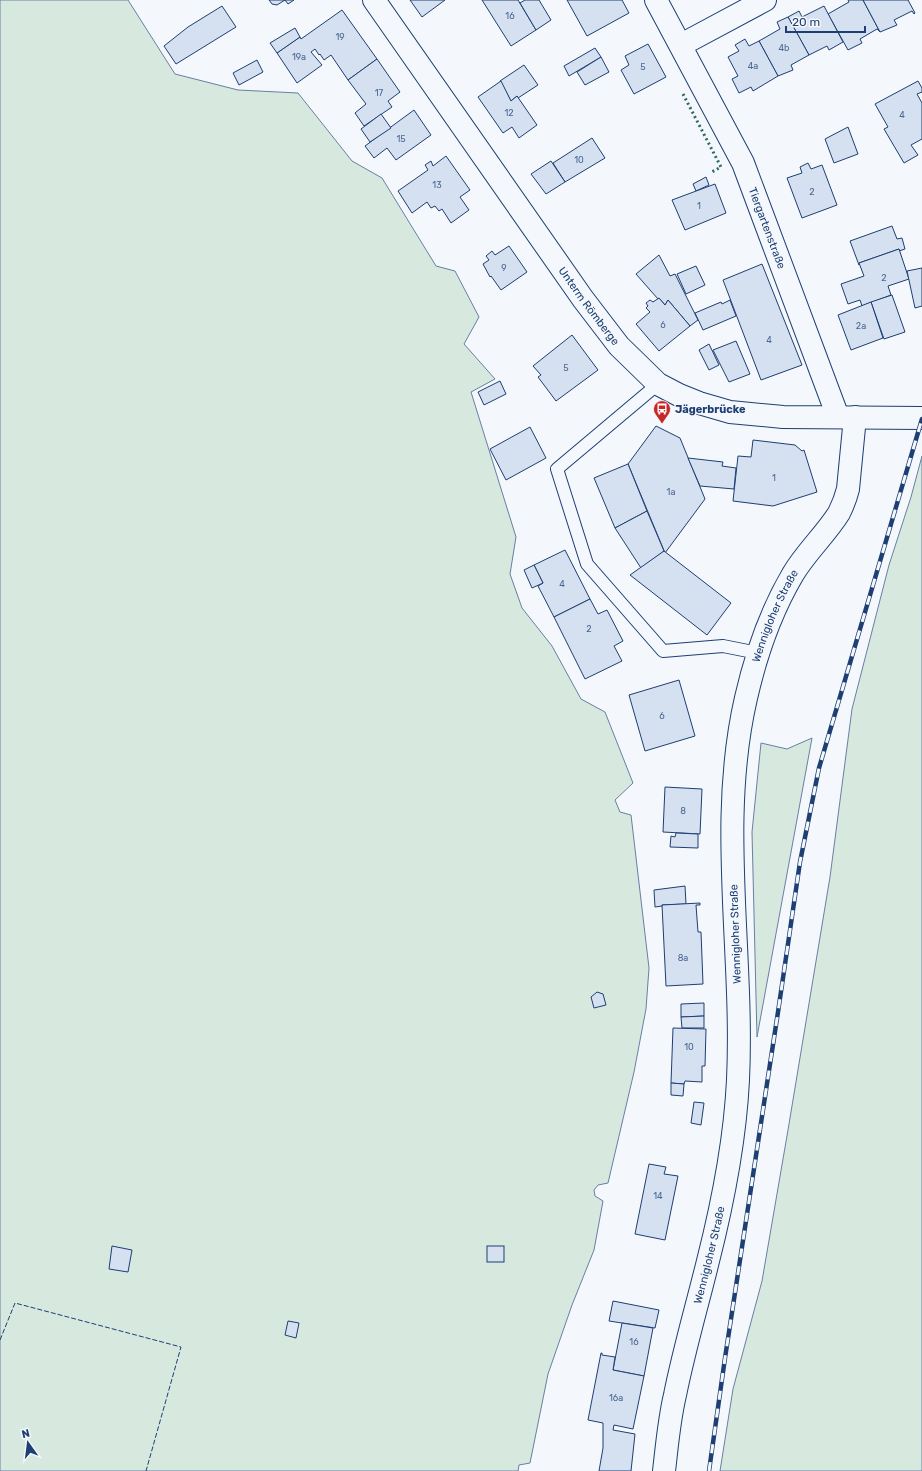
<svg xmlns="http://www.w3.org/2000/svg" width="922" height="1471" font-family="Rubik,sans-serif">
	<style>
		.green { fill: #d7e8df; stroke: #687fa3 }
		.building { fill: #d5e0f0; stroke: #1d3f73 }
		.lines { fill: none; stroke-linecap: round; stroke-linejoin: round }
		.service-casing { stroke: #1d3f73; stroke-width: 14 }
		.minor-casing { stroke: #1d3f73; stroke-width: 24 }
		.secondary-casing { stroke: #1d3f73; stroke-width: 24 }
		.service { stroke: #f4f7fb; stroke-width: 12 }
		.minor { stroke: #f4f7fb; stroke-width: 22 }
		.secondary { stroke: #f4f7fb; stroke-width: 22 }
		.rail-casing { stroke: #1d3f73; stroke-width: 4.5 }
		.rail { stroke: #f4f7fb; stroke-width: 3; stroke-dasharray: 9; stroke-linecap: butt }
		.hedge { stroke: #2c6c60; stroke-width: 3; stroke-dasharray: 2 3; stroke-linecap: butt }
		.fence { stroke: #1d3f73; stroke-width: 1; stroke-dasharray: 5 2; stroke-linecap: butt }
		.labels { text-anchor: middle; stroke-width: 3; stroke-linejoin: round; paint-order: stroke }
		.number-label { font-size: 9px; fill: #4b6792 }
		.street-label { font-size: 11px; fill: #1d3f73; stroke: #f4f7fb }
		.poi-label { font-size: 11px; font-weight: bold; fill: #1d3f73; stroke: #f4f7fb; text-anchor: start }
	</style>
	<rect width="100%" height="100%" fill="#f4f7fb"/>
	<g class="green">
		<path d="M 0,0 L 128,0 L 175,74 L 238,90 L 298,93 L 352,161 L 382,178 L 436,266 L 455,271 L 479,317 L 464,344 L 495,379 L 471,392 L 516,537 L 510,574 L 522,608 L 552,646 L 581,699 L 605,712 L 633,783 L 615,800 L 620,812 L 631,815 L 649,968 L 646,1009 L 634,1072 L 608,1183 L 598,1185 L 594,1190 L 595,1196 L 603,1201 L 594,1250 L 572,1305 L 548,1374 L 530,1463 L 519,1465 L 518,1471 L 0,1471 Z"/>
		<path d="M 922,456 L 922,1471 L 720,1471 L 733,1389 L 762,1281 L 788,1130 L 830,877 L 852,709 L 889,565 L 911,497 Z"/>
		<path d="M 812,738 L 757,1037 L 752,832 L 761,743 L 787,749 Z"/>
	</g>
	<g class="building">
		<path d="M 269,0 L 294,0 L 288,4 L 285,0 L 277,5 L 272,4 Z"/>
		<path d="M 410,0 L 445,0 L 422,17 Z"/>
		<path d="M 482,0 L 518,0 L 536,30 L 511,46 Z"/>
		<path d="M 525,0 L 539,0 L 551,20 L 536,30 L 520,3 Z"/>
		<path d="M 567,0 L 622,0 L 629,13 L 587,36 Z"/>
		<path d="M 848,0 L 863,0 L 880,32 L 877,29 L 860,39 L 862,43 L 848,50 L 828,14 L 849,2 Z"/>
		<path d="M 863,0 L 908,0 L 915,13 L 914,14 L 912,11 L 894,20 L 897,25 L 880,32 Z"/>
		<path d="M 222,6 L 236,27 L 176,64 L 164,46 L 188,27 Z"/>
		<path d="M 824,6 L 843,42 L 829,50 L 827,46 L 809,55 L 788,17 L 799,11 L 802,17 Z"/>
		<path d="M 342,10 L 377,59 L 348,80 L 331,55 L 324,60 L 320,54 L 319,55 L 315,49 L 311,52 L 322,65 L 297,83 L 277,53 L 300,37 L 301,39 Z"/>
		<path d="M 788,17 L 809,55 L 791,65 L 793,70 L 778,76 L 759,41 L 780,29 L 777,22 Z"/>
		<path d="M 295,28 L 300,37 L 277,53 L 270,43 Z"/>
		<path d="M 745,39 L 749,46 L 759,41 L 778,76 L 753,91 L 751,87 L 739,93 L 732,79 L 738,76 L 728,57 L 739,51 L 735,45 Z"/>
		<path d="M 648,44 L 666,77 L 634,94 L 621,70 L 629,65 L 625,56 Z"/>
		<path d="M 595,48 L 601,57 L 569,76 L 564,66 Z"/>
		<path d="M 601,57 L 609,72 L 585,85 L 577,72 Z"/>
		<path d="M 377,59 L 400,92 L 388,101 L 392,107 L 364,126 L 355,113 L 366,104 L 348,80 Z"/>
		<path d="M 257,60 L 263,72 L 239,85 L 233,73 Z"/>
		<path d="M 524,65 L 538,85 L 518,98 L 517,96 L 511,101 L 500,81 Z"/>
		<path d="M 501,81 L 511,101 L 517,96 L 537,125 L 519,138 L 512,127 L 503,133 L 478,97 Z"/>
		<path d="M 918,81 L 922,88 L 922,92 L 917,94 L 922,103 L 922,139 L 911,145 L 918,155 L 904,163 L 884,129 L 888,127 L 875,104 Z"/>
		<path d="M 414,110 L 431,135 L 396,160 L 387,148 L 374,158 L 365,146 Z"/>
		<path d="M 381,114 L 391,128 L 370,142 L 361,129 Z"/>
		<path d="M 848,127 L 858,154 L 834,163 L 825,139 Z"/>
		<path d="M 592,138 L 605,158 L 565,182 L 553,163 Z"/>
		<path d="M 446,156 L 470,190 L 460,197 L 469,210 L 451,223 L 442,209 L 439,211 L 435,206 L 431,208 L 427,202 L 412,213 L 398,191 L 428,170 L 425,165 L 431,161 L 433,166 Z"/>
		<path d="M 551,161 L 565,182 L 546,194 L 531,174 Z"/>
		<path d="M 808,163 L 811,169 L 822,165 L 837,205 L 802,218 L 787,178 L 802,173 L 800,167 Z"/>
		<path d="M 706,177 L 709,185 L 696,191 L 693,184 Z"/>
		<path d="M 715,184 L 726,213 L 685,230 L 672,200 Z"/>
		<path d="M 892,226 L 897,239 L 902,238 L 905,249 L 899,251 L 899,249 L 859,263 L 859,265 L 850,241 Z"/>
		<path d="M 509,246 L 527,272 L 501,290 L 491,276 L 490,277 L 483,264 L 489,260 L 486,256 L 492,251 L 495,255 Z"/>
		<path d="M 899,249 L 909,279 L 888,286 L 891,295 L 862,306 L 860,300 L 848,304 L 841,284 L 864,276 L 859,263 Z"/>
		<path d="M 659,255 L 670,276 L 675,274 L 698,320 L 690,326 L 668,300 L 665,305 L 659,298 L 658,299 L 636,274 Z"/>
		<path d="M 762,264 L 802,365 L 761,380 L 723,280 Z"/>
		<path d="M 696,266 L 705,285 L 686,294 L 677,274 Z"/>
		<path d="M 922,268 L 922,306 L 915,308 L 907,271 Z"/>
		<path d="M 892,295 L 905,332 L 884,339 L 871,302 Z"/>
		<path d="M 659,298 L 665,305 L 668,300 L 690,326 L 659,351 L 636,324 L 650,312 L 646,308 L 648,306 L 646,303 L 650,300 L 653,302 Z"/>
		<path d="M 730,300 L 736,316 L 703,330 L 695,313 L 721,302 L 722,304 Z"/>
		<path d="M 871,302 L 883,338 L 851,350 L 838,315 Z"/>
		<path d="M 572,335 L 598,370 L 556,401 L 538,377 L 541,375 L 533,366 Z"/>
		<path d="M 736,341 L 750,374 L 729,382 L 713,350 Z"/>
		<path d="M 709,344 L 719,365 L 709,370 L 699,350 Z"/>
		<path d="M 500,381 L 506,394 L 484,405 L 478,392 Z"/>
		<path d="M 656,426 L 680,438 L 705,499 L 665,553 L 628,464 Z"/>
		<path d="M 530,427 L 546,458 L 506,480 L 490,449 Z"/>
		<path d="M 753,440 L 795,445 L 802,451 L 804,450 L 817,492 L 773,506 L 733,501 L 738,456 L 751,457 Z"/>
		<path d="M 688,458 L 723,462 L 722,466 L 736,468 L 734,489 L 700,486 Z"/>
		<path d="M 628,464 L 647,511 L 615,528 L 594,478 Z"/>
		<path d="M 647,511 L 664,551 L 641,568 L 615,528 Z"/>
		<path d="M 565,550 L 590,599 L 554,617 L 538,586 L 543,583 L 534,565 Z"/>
		<path d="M 664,551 L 731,603 L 707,635 L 630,575 Z"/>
		<path d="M 534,565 L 543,583 L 532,588 L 524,570 Z"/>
		<path d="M 590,599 L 598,614 L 607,610 L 623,641 L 614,646 L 622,661 L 585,679 L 554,617 Z"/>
		<path d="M 679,680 L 695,736 L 645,751 L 629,695 Z"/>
		<path d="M 665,787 L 702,789 L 700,834 L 663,832 Z"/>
		<path d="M 676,833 L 698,834 L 698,848 L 670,847 L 671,836 L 675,837 Z"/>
		<path d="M 685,886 L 686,904 L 662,905 L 662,906 L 655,907 L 654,890 Z"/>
		<path d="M 700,903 L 700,905 L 696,905 L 698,932 L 701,932 L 703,984 L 666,986 L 662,905 Z"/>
		<path d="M 597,992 L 603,994 L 606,1005 L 594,1008 L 591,997 Z"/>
		<path d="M 704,1003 L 704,1016 L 681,1017 L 681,1004 Z"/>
		<path d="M 704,1016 L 704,1028 L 682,1028 L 681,1017 Z"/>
		<path d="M 673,1028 L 706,1029 L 705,1066 L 702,1066 L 702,1082 L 685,1081 L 684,1084 L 671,1083 Z"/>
		<path d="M 671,1083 L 684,1084 L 683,1096 L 671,1095 Z"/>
		<path d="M 694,1102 L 704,1103 L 701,1125 L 691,1123 Z"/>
		<path d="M 649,1164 L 666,1167 L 664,1174 L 678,1176 L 665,1240 L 635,1234 Z"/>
		<path d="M 112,1246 L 132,1250 L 128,1272 L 109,1269 Z"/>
		<rect x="487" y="1246" width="17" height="16"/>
		<path d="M 613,1301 L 659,1310 L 655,1328 L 609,1321 Z"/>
		<path d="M 288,1321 L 299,1323 L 296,1338 L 285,1335 Z"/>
		<path d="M 622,1323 L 653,1328 L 644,1376 L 613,1370 Z"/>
		<path d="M 601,1353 L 602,1353 L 602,1355 L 615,1357 L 613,1370 L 644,1376 L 633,1429 L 614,1425 L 613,1430 L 635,1434 L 631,1471 L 599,1471 L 603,1448 L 603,1423 L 588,1420 Z"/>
	</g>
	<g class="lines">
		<g class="service-casing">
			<path id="service" d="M 658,384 L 557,469 L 587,564 L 663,651 L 723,646 L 758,653"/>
		</g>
		<g class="minor-casing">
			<g id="minor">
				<path id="s1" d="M 656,0 L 743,163 L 838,417"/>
				<path d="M 681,45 L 765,0"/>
			</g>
		</g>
		<g class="secondary-casing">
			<g id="secondary">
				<path id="s2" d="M 374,0 L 583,299 L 619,346 L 658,384 L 679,395 L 699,403 L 730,412 L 783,417 L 922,418"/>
				<path id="s3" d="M 664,1471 C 667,1446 669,1420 675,1395 C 684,1350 697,1306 708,1261 C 723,1202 735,1141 738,1080 C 744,953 717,823 746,698 C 756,654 770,613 793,574 C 806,552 826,534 839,513 C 843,505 846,497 848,489 L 855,417"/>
			</g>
		</g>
		<use href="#service" class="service"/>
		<use href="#minor" class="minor"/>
		<use href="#secondary" class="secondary"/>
		<g class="rail-casing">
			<path id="rail" d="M 709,1471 L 725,1358 L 778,1012 L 800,862 L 819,768 L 922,419"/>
		</g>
		<use href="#rail" class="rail"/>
		<path class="hedge" d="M 683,94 L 721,167 L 710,173"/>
		<path class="fence" d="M 0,1340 L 15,1303 L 181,1347 L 146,1471"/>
	</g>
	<defs>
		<g id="bus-pin" transform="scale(0.9)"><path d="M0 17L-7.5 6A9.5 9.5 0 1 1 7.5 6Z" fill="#c62828" stroke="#f4f7fb"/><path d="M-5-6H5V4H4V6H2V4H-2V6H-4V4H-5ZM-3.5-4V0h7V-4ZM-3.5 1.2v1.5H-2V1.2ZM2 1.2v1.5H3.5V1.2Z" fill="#fff"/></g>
	</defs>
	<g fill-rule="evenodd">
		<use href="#bus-pin" x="662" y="409"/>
	</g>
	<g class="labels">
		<g class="number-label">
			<text x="510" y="19">16</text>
			<text x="340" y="40">19</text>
			<text x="784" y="51">4b</text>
			<text x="299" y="60">19a</text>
			<text x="753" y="69">4a</text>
			<text x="643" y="70">5</text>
			<text x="379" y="96">17</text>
			<text x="509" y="116">12</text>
			<text x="902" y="118">4</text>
			<text x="401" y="142">15</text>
			<text x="579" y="163">10</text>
			<text x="437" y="188">13</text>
			<text x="812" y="195">2</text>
			<text x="699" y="209">1</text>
			<text x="504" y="271">9</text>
			<text x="884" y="281">2</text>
			<text x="663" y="328">6</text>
			<text x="861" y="329">2a</text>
			<text x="769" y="343">4</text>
			<text x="566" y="371">5</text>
			<text x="774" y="481">1</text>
			<text x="671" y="495">1a</text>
			<text x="562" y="587">4</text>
			<text x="589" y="632">2</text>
			<text x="662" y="719">6</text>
			<text x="683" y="814">8</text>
			<text x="683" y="961">8a</text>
			<text x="689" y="1050">10</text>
			<text x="658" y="1199">14</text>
			<text x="634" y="1345">16</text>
			<text x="616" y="1401">16a</text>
		</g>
		<g class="street-label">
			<text dy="4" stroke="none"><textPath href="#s1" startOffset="254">Tiergartenstraße</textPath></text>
			<text dy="4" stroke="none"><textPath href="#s2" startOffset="374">Unterm Römberge</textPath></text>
			<text dy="4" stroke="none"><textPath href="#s3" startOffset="869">Wennigloher Straße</textPath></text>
			<text transform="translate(735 934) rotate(-92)" y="4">Wennigloher Straße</text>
			<text dy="4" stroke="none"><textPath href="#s3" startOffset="221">Wennigloher Straße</textPath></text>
		</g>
		<g class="poi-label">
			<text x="675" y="413">Jägerbrücke</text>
		</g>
	</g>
	<g transform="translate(28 1443) rotate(346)" stroke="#f4f7fb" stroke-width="3" paint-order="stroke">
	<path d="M0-3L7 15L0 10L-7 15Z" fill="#1d3f73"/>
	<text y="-6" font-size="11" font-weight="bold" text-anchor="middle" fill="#1d3f73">N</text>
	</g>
	<path d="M786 26v6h79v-6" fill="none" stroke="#1d3f73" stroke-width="2"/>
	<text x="792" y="26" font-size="12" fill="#1d3f73" stroke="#f4f7fb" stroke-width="3" paint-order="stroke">20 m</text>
</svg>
